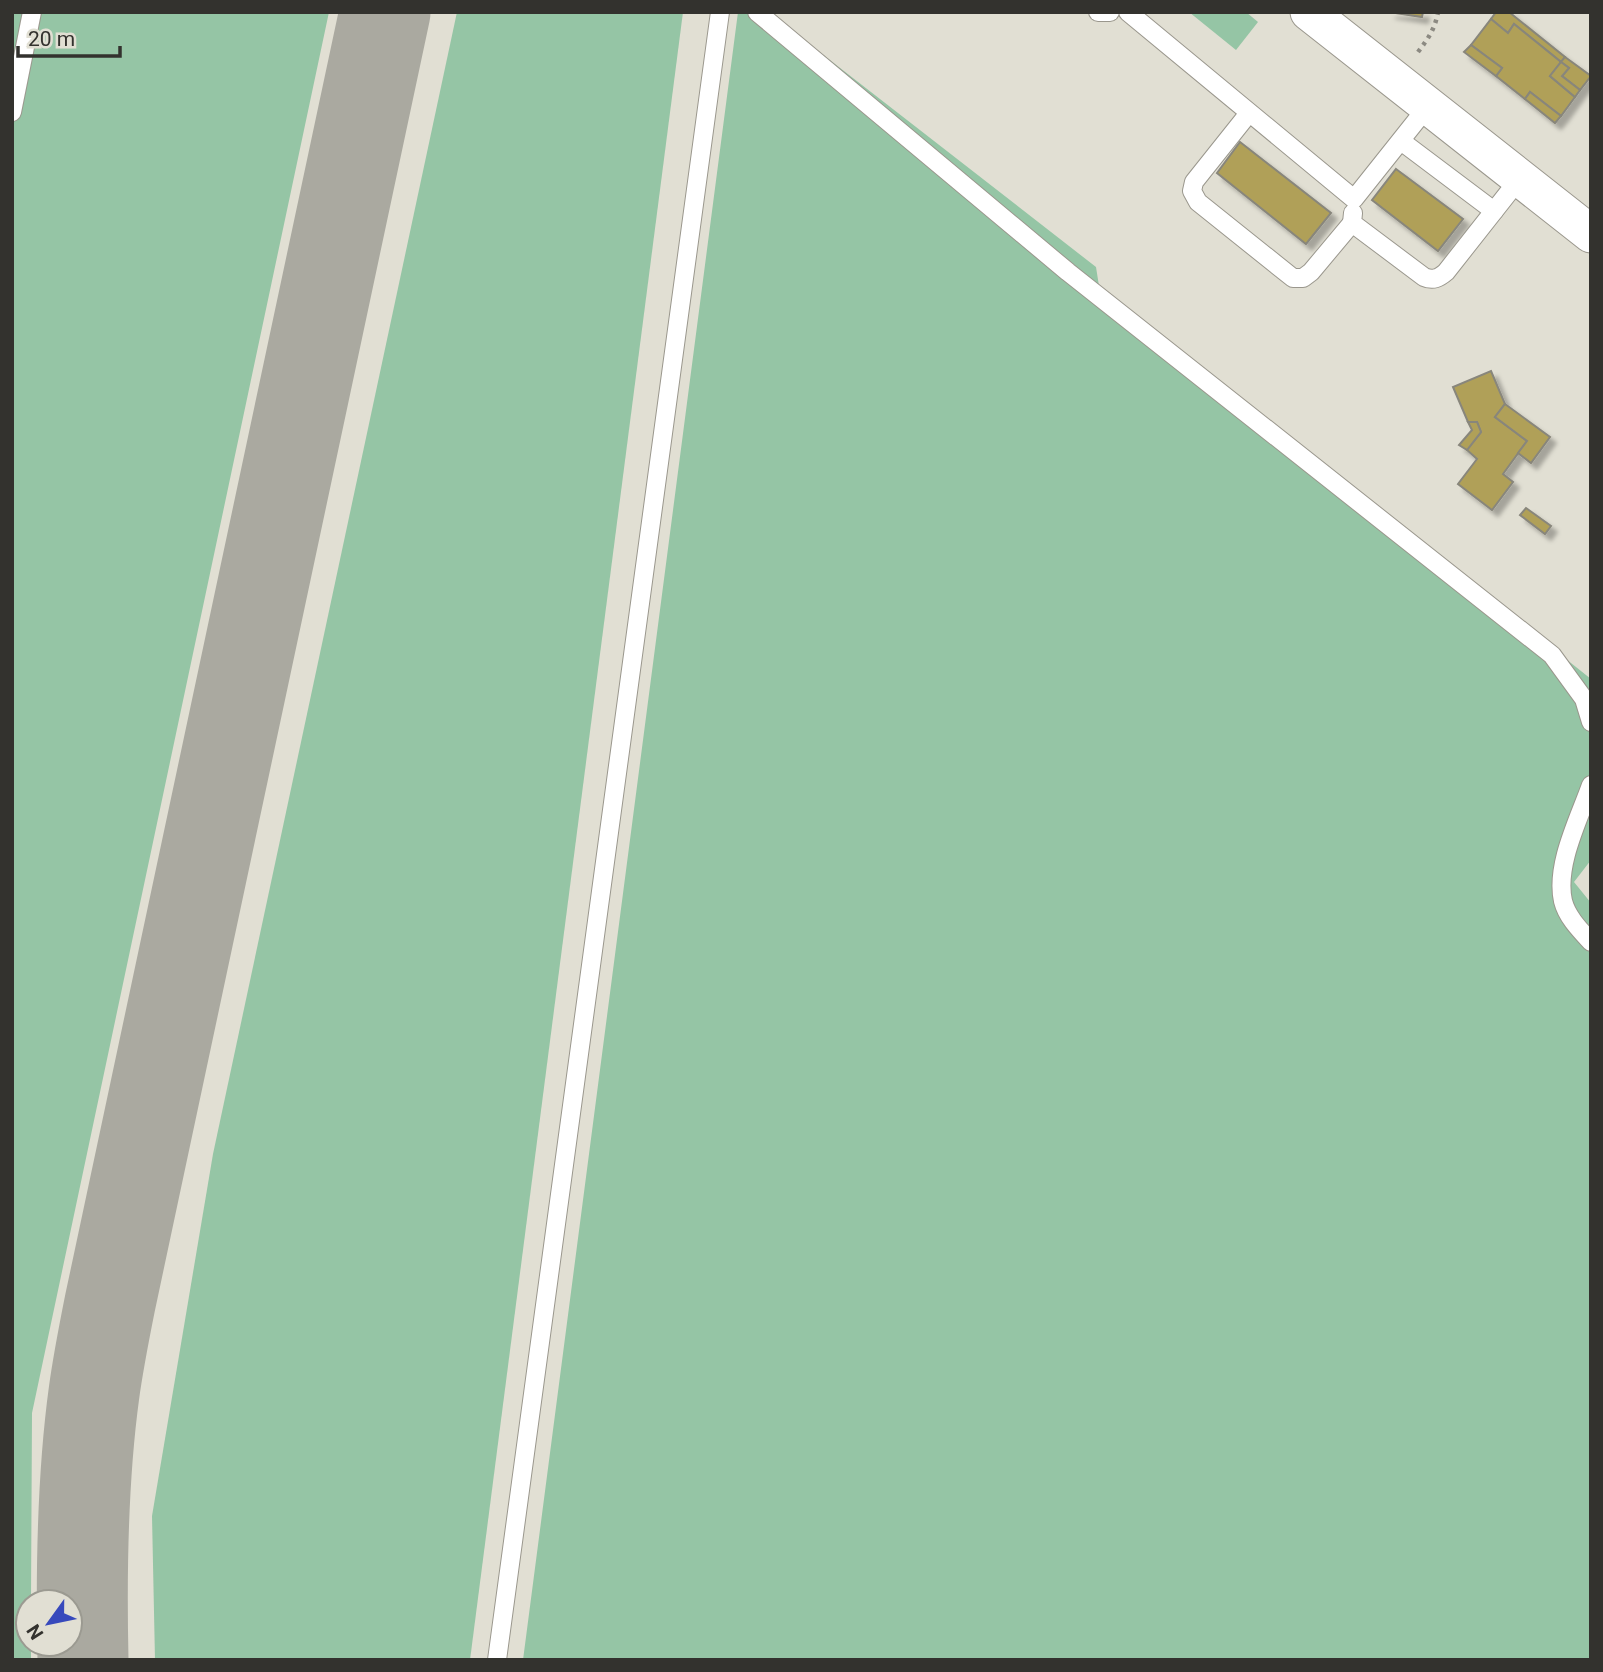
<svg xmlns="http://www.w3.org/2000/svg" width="1603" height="1672" font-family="Roboto,sans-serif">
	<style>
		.green { fill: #95c5a5 }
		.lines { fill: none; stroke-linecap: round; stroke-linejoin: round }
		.taxiway { stroke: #aaa9a0; stroke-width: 91 }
		.building { fill: #b0a059; stroke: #88867b; stroke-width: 2; filter: url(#shadow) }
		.lane-casing { stroke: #9a978d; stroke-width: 20 }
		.street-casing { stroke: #9a978d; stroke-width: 39 }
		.path { stroke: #8c8a82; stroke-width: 4.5; stroke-dasharray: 3.5 5; stroke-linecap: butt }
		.lane { stroke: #fff; stroke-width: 18 }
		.street { stroke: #fff; stroke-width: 37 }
	</style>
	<defs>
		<filter id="shadow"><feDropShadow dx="6" dy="6" stdDeviation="2" flood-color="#0004"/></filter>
	</defs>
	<rect width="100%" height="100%" fill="#e1dfd3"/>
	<g class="green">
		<path d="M 12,12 L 329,12 L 32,1413 L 31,1602 L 28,1602 L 28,1644 L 31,1644 L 31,1660 L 12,1660 Z"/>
		<path d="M 457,12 L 683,12 L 470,1660 L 155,1660 L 152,1516 L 213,1154 Z"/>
		<path d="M 738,12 L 768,12 L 1096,267 L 1099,286 L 1591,679 L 1591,860 L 1574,882 L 1591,903 L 1591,1660 L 523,1660 Z"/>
		<path d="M 1189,12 L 1246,12 L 1258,22 L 1236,50 Z"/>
	</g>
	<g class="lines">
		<path class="taxiway" d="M 83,1660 C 81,1571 82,1481 94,1393 C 98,1363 104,1333 110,1303 L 385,12"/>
	</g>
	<g class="building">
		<path d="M 1389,12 L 1423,12 L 1422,17 Z"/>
		<path d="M 1496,12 L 1509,12 L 1565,57 L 1561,62 L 1514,24 L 1508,33 L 1491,19 Z"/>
		<path d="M 1491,19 L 1508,33 L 1514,24 L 1561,62 L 1550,76 L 1575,97 L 1561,116 L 1530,92 L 1525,99 L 1496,76 L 1502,68 L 1471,45 Z"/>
		<path d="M 1471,45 L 1502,68 L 1496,76 L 1464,52 Z"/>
		<path d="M 1565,57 L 1591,76 L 1580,90 L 1562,76 L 1569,68 L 1561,62 Z"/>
		<path d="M 1561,62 L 1569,68 L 1562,76 L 1580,90 L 1575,97 L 1550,76 Z"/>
		<path d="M 1530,92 L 1561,116 L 1555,123 L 1525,99 Z"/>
		<path d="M 1240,142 L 1331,213 L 1306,244 L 1217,173 Z"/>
		<path d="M 1396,169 L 1463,219 L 1438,251 L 1372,200 Z"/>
		<path d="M 1491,371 L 1505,404 L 1495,417 L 1527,441 L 1503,474 L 1513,482 L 1492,510 L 1458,484 L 1477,459 L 1467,450 L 1481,432 L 1477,422 L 1468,422 L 1453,387 Z"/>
		<path d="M 1505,404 L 1550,437 L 1531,463 L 1518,453 L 1527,441 L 1495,417 Z"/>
		<path d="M 1468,422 L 1477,422 L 1481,432 L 1467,450 L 1459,445 L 1472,430 Z"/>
		<path d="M 1526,508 L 1551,526 L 1545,534 L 1520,515 Z"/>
	</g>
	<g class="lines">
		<g class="lane-casing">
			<g id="lane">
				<path d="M 757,12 L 1068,272 L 1552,655 L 1584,699 L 1591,722"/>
				<path d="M 1098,12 L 1110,12"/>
				<path d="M 1128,12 L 1354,199 L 1428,106"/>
				<path d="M 12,112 L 32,12"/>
				<path d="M 1249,113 L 1194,182 L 1192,191 L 1198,202 L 1293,278 L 1303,278 L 1311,272 L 1352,223"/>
				<path d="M 1401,141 L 1494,211"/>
				<path d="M 1353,213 L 1352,223 L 1424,277 C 1433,281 1439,278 1446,272 L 1520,178"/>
				<path d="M 1591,785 C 1579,819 1555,865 1563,901 C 1567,917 1580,930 1591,942"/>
				<path d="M 497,1660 L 720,12"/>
			</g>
		</g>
		<g class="street-casing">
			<path id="street" d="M 1309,12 L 1591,234"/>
		</g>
		<path class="path" d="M 1418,52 C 1428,39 1435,29 1438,12"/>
		<use href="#lane" class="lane"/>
		<use href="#street" class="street"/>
	</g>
	<rect width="1603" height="1672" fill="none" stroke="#33322e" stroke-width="28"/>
	<g transform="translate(49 1623) rotate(237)"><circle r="33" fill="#e1dfd3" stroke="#9b9a91" stroke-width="2"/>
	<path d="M0-5L12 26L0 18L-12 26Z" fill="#3749bc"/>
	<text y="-10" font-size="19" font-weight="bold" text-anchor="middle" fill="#33322e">N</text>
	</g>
	<path d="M18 46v10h102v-10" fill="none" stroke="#33322e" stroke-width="3.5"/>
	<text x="28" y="46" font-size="21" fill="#33322e" stroke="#e1dfd3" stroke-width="5" paint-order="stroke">20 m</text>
</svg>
